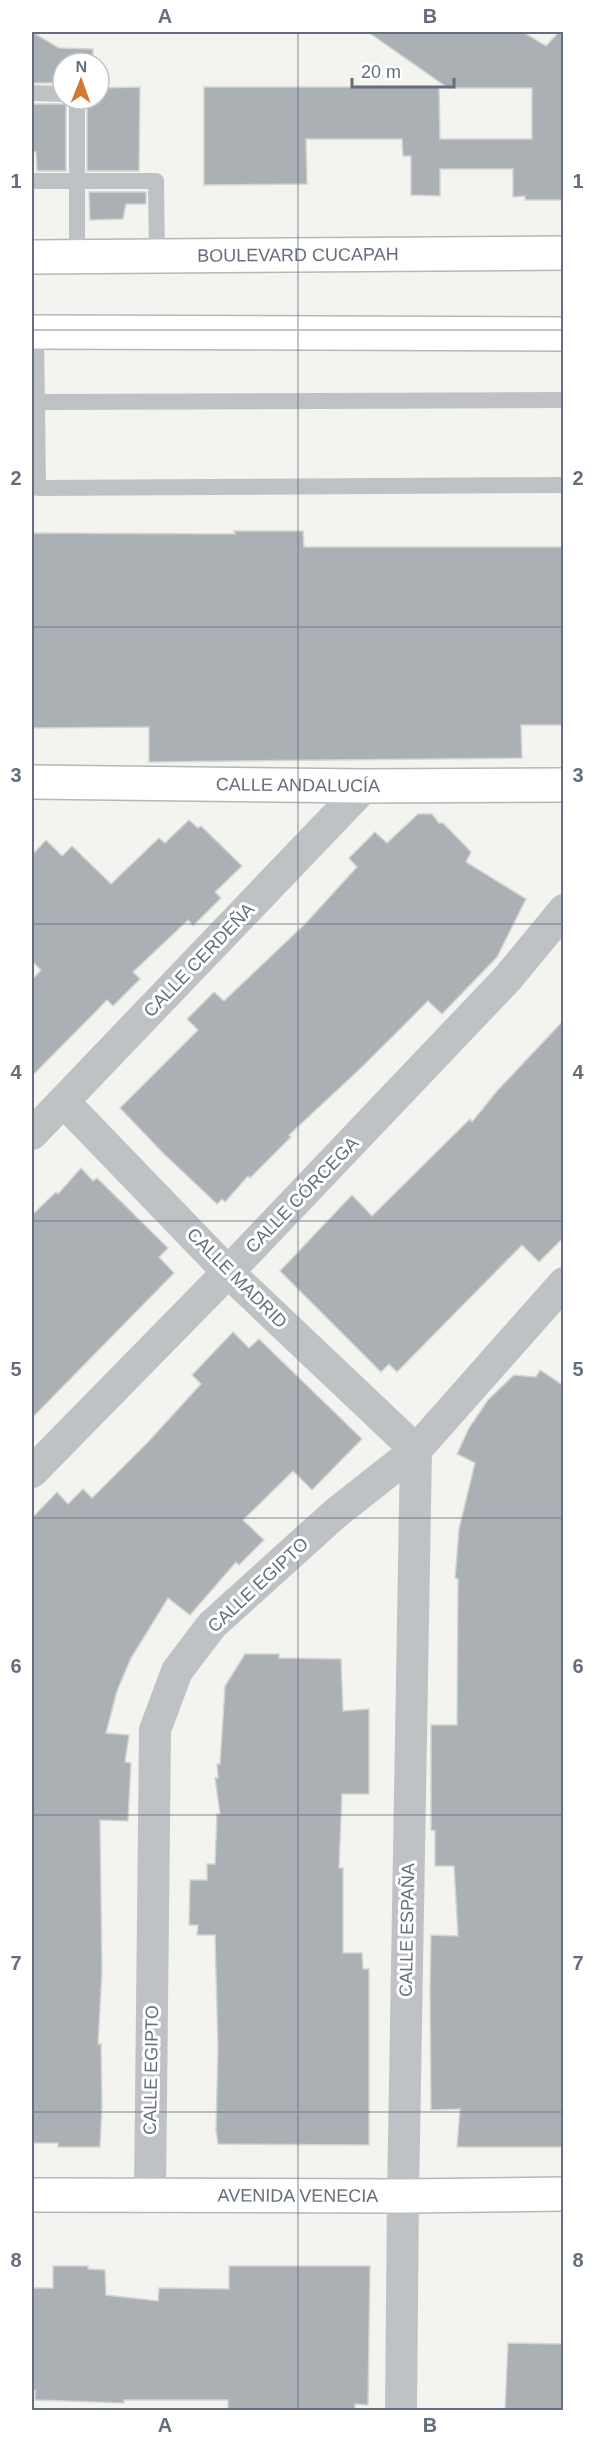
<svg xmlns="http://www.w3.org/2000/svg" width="595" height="2442" font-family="Arial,sans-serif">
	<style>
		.building { fill: #abb0b5; stroke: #d4d5d2; stroke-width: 1.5 }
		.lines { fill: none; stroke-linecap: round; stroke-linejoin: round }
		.secondary-casing { stroke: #b4b7bc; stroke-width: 36 }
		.lane { stroke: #bfc2c5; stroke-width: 16 }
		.street { stroke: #bfc2c5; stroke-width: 32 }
		.secondary { stroke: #fff; stroke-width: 33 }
		.grid { fill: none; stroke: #656e7e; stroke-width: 1.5; stroke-opacity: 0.55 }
		.labels { text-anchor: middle; stroke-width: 6; stroke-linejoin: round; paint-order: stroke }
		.street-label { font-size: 18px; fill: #656e7e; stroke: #fff }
		.neatline { fill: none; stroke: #656e7e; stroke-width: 2 }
		.grid-label { font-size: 20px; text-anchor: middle; font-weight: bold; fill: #656e7e }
	</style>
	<rect width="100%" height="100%" fill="#f3f3f0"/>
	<g class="building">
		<path d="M 32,32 L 59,48 L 93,49 L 93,63 L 63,63 L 63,83 L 32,83 Z"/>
		<path d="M 368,32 L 523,32 L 546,46 L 559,32 L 564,32 L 564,200 L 525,200 L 525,196 L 513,197 L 513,169 L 440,169 L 440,196 L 411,195 L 411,156 L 403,156 L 402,139 L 306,139 L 307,184 L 204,185 L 204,87 L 439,87 L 440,139 L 532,139 L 532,88 L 448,88 Z"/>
		<path d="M 140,87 L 139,171 L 87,171 L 87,99 L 99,99 L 99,88 Z"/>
		<path d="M 32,104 L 66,104 L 66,171 L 37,171 L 36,152 L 32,151 Z"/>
		<path d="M 89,192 L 146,192 L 146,204 L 126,204 L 123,219 L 90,220 Z"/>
		<path d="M 234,531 L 303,531 L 304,547 L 564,547 L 564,725 L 521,725 L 522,758 L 149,762 L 149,727 L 32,728 L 32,533 L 235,534 Z"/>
		<path d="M 418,814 L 432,814 L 439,823 L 443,823 L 471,852 L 466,862 L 526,899 L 497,957 L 442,1014 L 428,1001 L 363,1066 L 289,1135 L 291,1137 L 250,1178 L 248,1176 L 225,1202 L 222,1199 L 217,1204 L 164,1154 L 120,1108 L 198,1030 L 187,1019 L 214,992 L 224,1001 L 306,923 L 357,867 L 349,858 L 375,832 L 387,843 Z"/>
		<path d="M 189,820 L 198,828 L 201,826 L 242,866 L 215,892 L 221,898 L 193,926 L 188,920 L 133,972 L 140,979 L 113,1006 L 107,1000 L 32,1076 L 32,980 L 41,970 L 32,961 L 32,855 L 46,840 L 62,856 L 72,846 L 111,884 L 159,838 L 165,843 Z"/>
		<path d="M 564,1020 L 564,1237 L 539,1262 L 522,1245 L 397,1372 L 389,1364 L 381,1372 L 280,1271 L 352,1195 L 372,1216 L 470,1119 L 472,1122 L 497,1091 Z"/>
		<path d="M 81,1168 L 93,1181 L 97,1178 L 168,1248 L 159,1257 L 174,1273 L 32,1418 L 32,1215 L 56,1192 L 58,1194 Z"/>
		<path d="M 233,1332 L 249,1348 L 259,1339 L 362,1439 L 312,1490 L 293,1471 L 243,1520 L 264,1540 L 239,1565 L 236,1562 L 190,1615 L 168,1598 L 131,1658 L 117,1691 L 106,1733 L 129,1735 L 125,1762 L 131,1763 L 128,1821 L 100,1820 L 102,1971 L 98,2044 L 101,2044 L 102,2107 L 100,2147 L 58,2147 L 58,2143 L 32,2143 L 32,1518 L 57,1492 L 68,1504 L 83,1489 L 92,1498 L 149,1441 L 201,1384 L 192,1375 Z"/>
		<path d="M 540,1370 L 564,1386 L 564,2147 L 457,2147 L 460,2109 L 431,2110 L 430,1987 L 431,1935 L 458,1936 L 454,1866 L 435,1866 L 435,1831 L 431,1830 L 431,1725 L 457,1725 L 458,1579 L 455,1578 L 459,1529 L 475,1463 L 457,1454 L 469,1428 L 488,1400 L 514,1375 L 536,1377 Z"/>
		<path d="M 245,1654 L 279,1654 L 279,1658 L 341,1659 L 343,1711 L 369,1709 L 369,1794 L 342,1794 L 339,1868 L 343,1868 L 343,1953 L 362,1953 L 363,1969 L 369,1969 L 369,2145 L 218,2144 L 216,2130 L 218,2048 L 215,1935 L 197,1935 L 198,1925 L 189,1925 L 190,1880 L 207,1880 L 207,1864 L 215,1864 L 217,1814 L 220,1814 L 215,1778 L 218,1778 L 217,1764 L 220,1764 L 225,1686 Z"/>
		<path d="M 53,2266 L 88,2266 L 88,2269 L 105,2270 L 106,2295 L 158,2301 L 159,2288 L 229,2289 L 229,2266 L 370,2266 L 368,2405 L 355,2404 L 355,2410 L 228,2410 L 228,2400 L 124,2400 L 124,2403 L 35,2400 L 35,2390 L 32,2390 L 32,2288 L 53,2288 Z"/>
		<path d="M 508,2343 L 564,2344 L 564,2410 L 505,2410 Z"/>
	</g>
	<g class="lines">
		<g class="secondary-casing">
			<g id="secondary">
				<path id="s1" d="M 32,257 L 564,253"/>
				<path d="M 32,332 L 564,334"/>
				<path id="s2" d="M 32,782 L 365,786 L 564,785"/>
				<path id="s3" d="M 32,2195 L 403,2196 L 564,2194"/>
			</g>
		</g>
		<g class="lane">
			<path d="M 32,93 L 63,94"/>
			<path d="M 32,181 L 156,181 L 157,256"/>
			<path d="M 77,257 L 77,99"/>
			<path d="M 36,332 L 38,488 L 564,485"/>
			<path d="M 37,402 L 564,400"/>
		</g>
		<g class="street">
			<path d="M 64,1102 L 228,1272 L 416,1450 L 403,2196 L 401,2410"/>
			<path d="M 32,1134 L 365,786"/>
			<path d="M 32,1472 L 228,1272 L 507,979 L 564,910"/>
			<path d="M 150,2194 L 155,1730 L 177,1671 L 212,1625 L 336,1513 L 416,1450 L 564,1283"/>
		</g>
		<use href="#secondary" class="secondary"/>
	</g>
	<path class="grid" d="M 298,32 L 298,2410M 32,330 L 564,330M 32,627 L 564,627M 32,924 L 564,924M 32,1221 L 564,1221M 32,1518 L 564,1518M 32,1815 L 564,1815M 32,2112 L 564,2112"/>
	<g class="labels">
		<g class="street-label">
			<text dy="6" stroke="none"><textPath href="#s1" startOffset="266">BOULEVARD CUCAPAH</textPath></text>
			<text dy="6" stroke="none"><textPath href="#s2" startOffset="266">CALLE ANDALUCÍA</textPath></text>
			<text transform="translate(199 960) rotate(-46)" y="6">CALLE CERDEÑA</text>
			<text transform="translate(302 1195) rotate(-46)" y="6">CALLE CÓRCEGA</text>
			<text transform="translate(237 1278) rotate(45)" y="6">CALLE MADRID</text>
			<text transform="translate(258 1585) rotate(-43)" y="6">CALLE EGIPTO</text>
			<text transform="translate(407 1930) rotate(-89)" y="6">CALLE ESPAÑA</text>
			<text transform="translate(151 2070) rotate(-89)" y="6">CALLE EGIPTO</text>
			<text dy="6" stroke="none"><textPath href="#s3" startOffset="266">AVENIDA VENECIA</textPath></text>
		</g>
	</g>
	<rect width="595" height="2442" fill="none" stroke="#ffffff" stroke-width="66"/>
	<g transform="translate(81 81) rotate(1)"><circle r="28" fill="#ffffff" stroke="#c1c5cb" stroke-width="1.5"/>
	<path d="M0-4.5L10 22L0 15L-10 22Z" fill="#d4772f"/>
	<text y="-9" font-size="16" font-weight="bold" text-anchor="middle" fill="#656e7e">N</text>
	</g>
	<path d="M352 78v9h102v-9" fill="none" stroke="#656e7e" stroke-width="3"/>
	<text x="361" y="78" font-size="18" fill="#656e7e" stroke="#ffffff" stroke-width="4.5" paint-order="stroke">20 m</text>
	<rect x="33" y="33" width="529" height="2376" class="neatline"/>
	<g class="grid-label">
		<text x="165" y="23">A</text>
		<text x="430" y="23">B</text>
		<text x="16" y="188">1</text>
		<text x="578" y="188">1</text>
		<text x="16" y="485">2</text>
		<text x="578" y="485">2</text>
		<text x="16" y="782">3</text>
		<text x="578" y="782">3</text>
		<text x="16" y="1079">4</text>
		<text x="578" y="1079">4</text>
		<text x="16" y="1376">5</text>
		<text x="578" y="1376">5</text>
		<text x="16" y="1673">6</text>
		<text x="578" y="1673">6</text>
		<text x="16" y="1970">7</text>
		<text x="578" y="1970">7</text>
		<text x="16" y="2267">8</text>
		<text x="578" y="2267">8</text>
		<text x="165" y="2432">A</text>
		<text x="430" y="2432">B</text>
	</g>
</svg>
